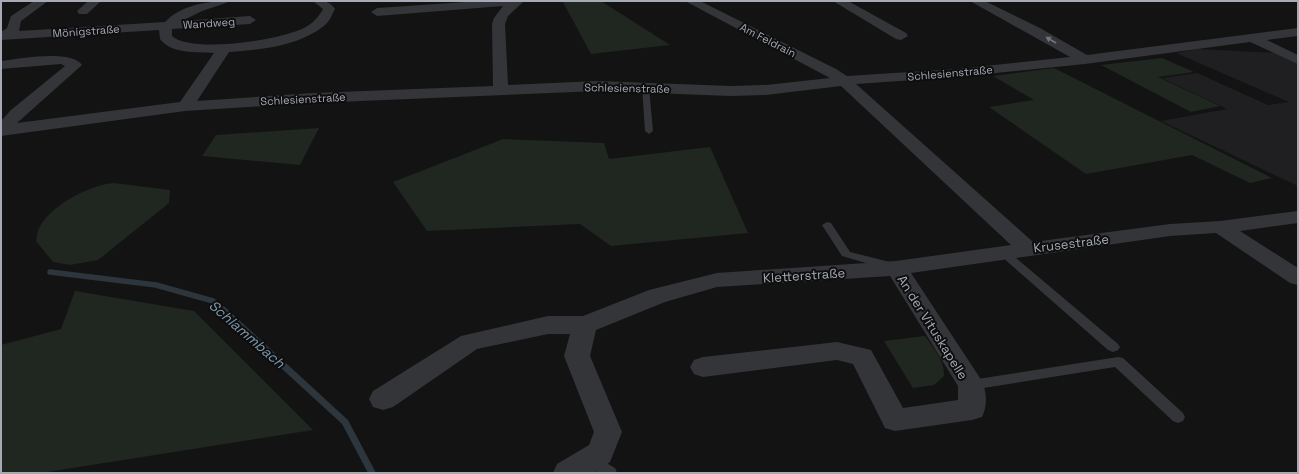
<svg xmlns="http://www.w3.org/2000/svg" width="1299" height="474" font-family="'Space Grotesk',sans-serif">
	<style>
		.built { fill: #1f1f21 }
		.green { fill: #1f2720 }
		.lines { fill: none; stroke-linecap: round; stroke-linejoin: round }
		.stream-far1 { stroke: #2d363c; stroke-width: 5.5 }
		.stream { stroke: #2d363c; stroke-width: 7 }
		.lane { fill: #343539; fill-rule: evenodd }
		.street { fill: #343539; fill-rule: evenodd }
		.oneway { fill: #72757d }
		.labels { text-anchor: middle; stroke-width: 4; stroke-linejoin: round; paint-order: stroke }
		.far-street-label { font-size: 11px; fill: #a5aab4; stroke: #0e0e0f }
		.street-label { font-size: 13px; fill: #a5aab4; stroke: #0e0e0f }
		.water-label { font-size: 14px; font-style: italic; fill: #7c9aaf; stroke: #0e0e0f }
	</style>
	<rect width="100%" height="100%" fill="#131314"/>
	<path class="built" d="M 1198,49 L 1277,53 L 1298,63 L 1298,186 L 1161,121 L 1227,109 L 1162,78 L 1197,73 L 1268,105 L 1289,102 L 1176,53 Z"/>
	<g class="green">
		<path d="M 601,1 L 670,45 L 591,54 L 563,2 Z"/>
		<path d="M 1162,58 L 1194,72 L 1158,77 L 1220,106 L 1191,112 L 1101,65 Z"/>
		<path d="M 1054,68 L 1272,178 L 1250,183 L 1192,155 L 1086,174 L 989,107 L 1034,100 L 993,76 Z"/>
		<path d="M 319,128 L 300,165 L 202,156 L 216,135 Z"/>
		<path d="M 503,139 L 604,143 L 609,159 L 710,147 L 748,233 L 611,246 L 580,224 L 427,231 L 393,182 Z"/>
		<path d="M 114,183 L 170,190 L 169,203 L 98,260 L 70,265 L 53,262 L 36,241 C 37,237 37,232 39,228 C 51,205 89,185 114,183 Z"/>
		<path d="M 75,291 L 194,311 L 313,430 L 41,473 L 1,473 L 1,345 L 61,329 Z"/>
		<path d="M 925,336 C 934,349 945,361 944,376 L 934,385 L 913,388 L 884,341 Z"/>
	</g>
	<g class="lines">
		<path class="stream-far1" d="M 50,272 L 156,285 L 213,301 L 224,311"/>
		<path class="stream" d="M 223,310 L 345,422 L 372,473"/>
		<g class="lane">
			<path d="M 642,86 L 649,88 L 653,131 L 649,134 L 645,131 Z"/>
			<path d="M 827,222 L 831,223 L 850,252 L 894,263 L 896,266 L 894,269 L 890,270 L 842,256 L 822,225 Z"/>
			<path d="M 1005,250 L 1009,252 L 1118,344 L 1120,347 L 1118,350 L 1113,352 L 1108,350 L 1001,256 L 999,254 L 1001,252 Z"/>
			<path d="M 1118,357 L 1123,358 L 1183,413 L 1185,417 L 1183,421 L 1178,423 L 1173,421 L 1115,367 L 971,390 L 966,389 L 964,385 L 966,381 L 971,380 Z"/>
			<path d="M 589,453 L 615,468 L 617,473 C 603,473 588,474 581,460 L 583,455 Z"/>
		</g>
		<g class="street">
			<path d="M 34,1 L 48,1 L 21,21 L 19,31 L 165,22 C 180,6 206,1 228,1 L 226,3 L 202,11 L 182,21 L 250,16 L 256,20 L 250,24 L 172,29 L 172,36 C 192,54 281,40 304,28 C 313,23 318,18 323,9 L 313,1 C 323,1 329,0 335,9 C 332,14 330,21 325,25 C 300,46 260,50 229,52 L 197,101 L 313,93 L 493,86 L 492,24 L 494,18 L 503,6 L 377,16 L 371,12 L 377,8 L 481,1 L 524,1 L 508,16 L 505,24 L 508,85 L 598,81 L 731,86 L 766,85 L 830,78 L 685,1 L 700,1 L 836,69 L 847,76 L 957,69 L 1070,57 L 970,1 L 985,1 L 1040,28 L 1087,55 L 1298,28 L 1298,36 L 1267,40 L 1298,55 L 1298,64 L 1250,42 L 1085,64 L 957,77 L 856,84 L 1033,242 L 1170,224 L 1220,221 L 1298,211 L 1298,223 L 1240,231 L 1298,268 L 1298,285 L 1290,283 L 1216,233 L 1170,236 L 911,273 L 980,378 C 987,389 988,405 982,417 L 972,420 L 895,431 L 885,428 L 853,364 L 837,360 L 703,377 L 694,374 L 690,367 L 694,360 L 703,357 L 837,342 L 871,350 L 903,408 L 958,400 L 958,386 L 890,276 L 717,287 L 665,302 L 596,330 L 590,356 L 622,432 L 610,462 L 593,473 L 553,473 L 557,464 L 589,445 L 594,432 L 564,356 L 570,334 L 548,334 L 477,349 L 393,407 L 383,410 L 373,407 L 369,399 L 373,391 L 461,336 L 548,316 L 583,316 L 649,290 L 717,273 L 896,261 L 1011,245 L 841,86 L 766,95 L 731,96 L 598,91 L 313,103 L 185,111 L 1,136 L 1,121 L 11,110 L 65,66 L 61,64 L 1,69 L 1,61 C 19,59 71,49 82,65 L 17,123 L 180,102 L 214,53 C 197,52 171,54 160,39 L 159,30 L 1,40 L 1,32 L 7,28 L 11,16 Z"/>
			<path d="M 88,1 L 101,1 L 87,14 L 79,14 L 77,11 Z"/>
			<path d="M 833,1 L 848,1 L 906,33 L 908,36 L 901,40 L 896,39 Z"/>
		</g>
	</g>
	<defs><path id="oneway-solid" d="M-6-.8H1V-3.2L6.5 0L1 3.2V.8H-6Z"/></defs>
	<use class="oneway" href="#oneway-solid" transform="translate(1051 40) rotate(-150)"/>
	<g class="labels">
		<g class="far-street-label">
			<text transform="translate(209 23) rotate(-4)" y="4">Wandweg</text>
			<text transform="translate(86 31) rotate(-4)" y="4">Mönigstraße</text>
			<text transform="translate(768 40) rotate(27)" y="4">Am Feldrain</text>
			<text transform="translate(950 73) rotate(-5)" y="4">Schlesienstraße</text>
			<text transform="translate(627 88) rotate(1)" y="4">Schlesienstraße</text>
			<text transform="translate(303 99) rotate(-3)" y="4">Schlesienstraße</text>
		</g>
		<g class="street-label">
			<text transform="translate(1071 243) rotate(-7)" y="5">Krusestraße</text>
			<text transform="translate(804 275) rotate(-4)" y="5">Kletterstraße</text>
			<text transform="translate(933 327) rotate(58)" y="5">An der Vituskapelle</text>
		</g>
		<g class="water-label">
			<text transform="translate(247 334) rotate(41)" y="5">Schlammbach</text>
		</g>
	</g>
	<rect width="1299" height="474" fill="none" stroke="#a5aab4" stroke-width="4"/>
</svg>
